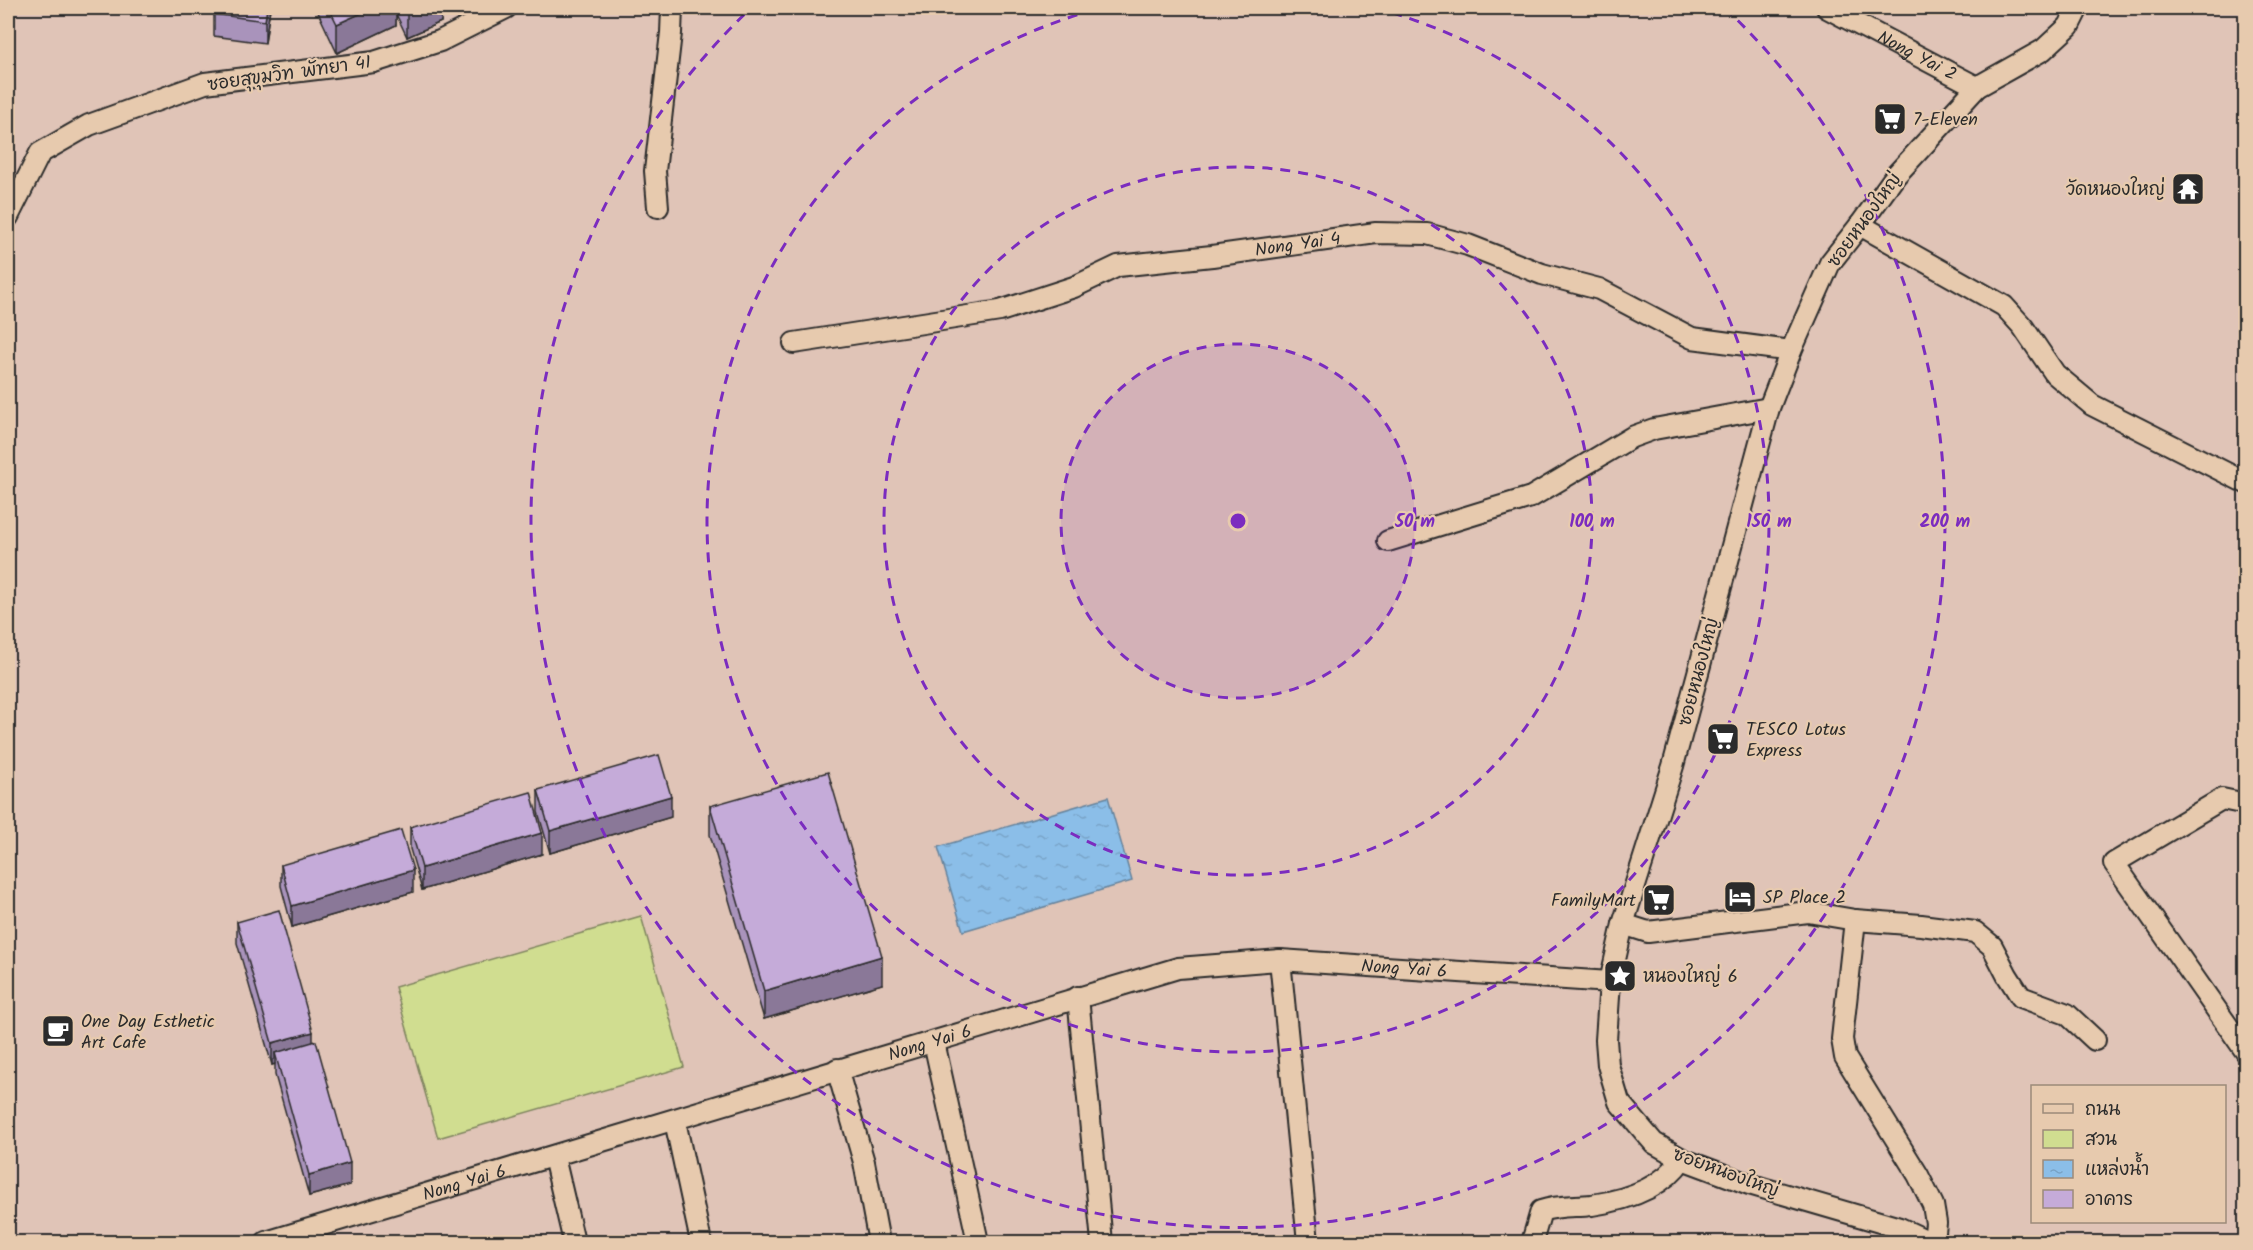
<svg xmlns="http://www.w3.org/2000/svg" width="2253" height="1250" font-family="Kalam,'Playpen Sans Thai',sans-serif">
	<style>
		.park { fill: #d0dd90; stroke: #7e845e; stroke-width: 1.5 }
		.water { fill: url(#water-ripples); stroke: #65839c; stroke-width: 1.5 }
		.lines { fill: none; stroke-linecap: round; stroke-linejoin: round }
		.street-casing { stroke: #2b2b2b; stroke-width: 24 }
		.street { stroke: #e7caae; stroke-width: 20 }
		.wall { fill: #a993bb; stroke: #2b2b2b; stroke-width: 1.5 }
		.shaded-wall { fill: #8a7898; stroke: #2b2b2b; stroke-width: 1.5 }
		.building { fill: #c5abd9; stroke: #2b2b2b; stroke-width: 1.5 }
		.ring { fill: none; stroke: #7b2cbf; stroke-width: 3; stroke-dasharray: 10 8 }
		.labels { text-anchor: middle; stroke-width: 4.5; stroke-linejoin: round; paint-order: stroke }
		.street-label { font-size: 18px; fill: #2b2b2b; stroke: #e7caae }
		.poi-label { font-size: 18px; fill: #2b2b2b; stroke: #e7caae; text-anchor: start }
		.centre { fill: #7b2cbf; stroke: #e7caae; stroke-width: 3 }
		.ring-label { font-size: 18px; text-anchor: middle; font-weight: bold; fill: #7b2cbf; stroke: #e7caae; stroke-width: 4.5; stroke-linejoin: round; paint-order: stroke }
	</style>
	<defs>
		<pattern id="water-ripples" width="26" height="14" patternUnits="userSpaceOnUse" patternTransform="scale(1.5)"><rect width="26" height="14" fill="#8bbee8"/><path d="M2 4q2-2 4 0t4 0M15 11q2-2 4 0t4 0" fill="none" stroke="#78a3c7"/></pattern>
	</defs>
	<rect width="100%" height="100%" fill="#e0c4b7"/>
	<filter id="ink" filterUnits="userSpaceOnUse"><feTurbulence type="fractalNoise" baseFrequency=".0167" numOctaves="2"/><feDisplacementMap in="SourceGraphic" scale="12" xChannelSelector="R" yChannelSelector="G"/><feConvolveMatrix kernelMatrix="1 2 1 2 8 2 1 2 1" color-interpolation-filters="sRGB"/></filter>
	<g filter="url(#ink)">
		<path class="park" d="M 641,916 L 684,1067 L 438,1138 L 395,987 Z"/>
		<path class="water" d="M 1108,797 L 1132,881 L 963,931 L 938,847 Z"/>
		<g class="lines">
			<g class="street-casing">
				<g id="street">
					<path id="s1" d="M 1827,8 L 1977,87"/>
					<path d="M 658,207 L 655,171 L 671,33 L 672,8"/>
					<path d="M 8,217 L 40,153 L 89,125 L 205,83 L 374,62 L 440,41 L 506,8"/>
					<path d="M 1860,225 L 2004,306 L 2023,327 L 2055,374 L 2092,405 L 2246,483"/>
					<path id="s2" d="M 794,343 L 1000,311 L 1074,287 L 1118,266 L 1212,256 L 1376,233 L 1427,234 L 1468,245 L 1542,274 L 1599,289 L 1692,338 L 1791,351"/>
					<path d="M 1388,541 L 1531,497 L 1632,437 L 1654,429 L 1769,408"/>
					<path d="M 2246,804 L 2222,799 L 2114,863 L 2246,1052"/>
					<path d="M 1855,920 L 1842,1039 L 1845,1057 L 1918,1175 L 1933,1205 L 1936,1223 L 1934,1242"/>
					<path d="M 1623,924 L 1648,932 L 1808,912 L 1855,920 L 1921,925 L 1975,932 L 1992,946 L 2007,975 L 2021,997 L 2067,1014 L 2095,1040"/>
					<path d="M 1280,960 L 1308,1242"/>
					<path d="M 1078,997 L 1102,1242"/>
					<path d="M 934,1042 L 978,1242"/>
					<path d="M 837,1069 L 864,1162 L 879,1242"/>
					<path d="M 675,1121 L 701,1242"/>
					<path d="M 554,1157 L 574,1242"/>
					<path id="s3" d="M 266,1242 L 1178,968 L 1280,960 L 1610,982"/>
					<path d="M 1532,1242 L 1541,1211 C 1559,1205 1574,1207 1592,1205 C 1626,1200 1663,1188 1682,1159"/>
					<path d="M 1930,1242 L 1900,1228 L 1749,1184 L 1682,1159 L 1654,1143 L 1619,1102 L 1608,1065 L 1606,1040 L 1610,982 L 1623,924 L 1673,766 L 1769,408 L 1791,351 L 1830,263 L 1860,225 L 1896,175 L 1977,87 L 2043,50 L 2069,26 L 2078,8"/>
				</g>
			</g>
			<use href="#street" class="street"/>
		</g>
		<g class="wall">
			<path d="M 270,8 L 265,43 L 214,36 L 214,14 Z"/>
			<path d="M 316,8 L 457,8 L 442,15 L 441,13 L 441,22 L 407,37 L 396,14 L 396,25 L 337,53 Z"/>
			<path d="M 538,790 L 671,817 L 550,853 L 538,812 Z"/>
			<path d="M 710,806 L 882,984 L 764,1019 L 710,835 Z"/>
			<path d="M 410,827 L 542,854 L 422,890 L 410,849 Z"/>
			<path d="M 281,865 L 413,892 L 292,927 L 281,886 Z"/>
			<path d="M 237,922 L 313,1042 L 350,1185 L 309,1196 L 275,1075 L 275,1064 L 272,1065 L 237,943 Z"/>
		</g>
		<g class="shaded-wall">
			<path d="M 267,8 L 270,8 L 265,43 L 265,21 Z"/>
			<path d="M 373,8 L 396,8 L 396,25 L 337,53 L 337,24 Z"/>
			<path d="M 410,8 L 441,8 L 441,22 L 407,37 L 407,9 Z"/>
			<path d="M 442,8 L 457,8 L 442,15 Z"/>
			<path d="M 671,796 L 671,817 L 550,853 L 550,831 Z"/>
			<path d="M 542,833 L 542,854 L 422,890 L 422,868 Z"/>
			<path d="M 413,870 L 413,892 L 292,927 L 292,906 Z"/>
			<path d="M 882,956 L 882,984 L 764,1019 L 764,991 Z"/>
			<path d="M 313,1032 L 313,1053 L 275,1053 L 275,1064 L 272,1065 L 272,1043 Z"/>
			<path d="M 350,1163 L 350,1185 L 309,1196 L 309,1175 Z"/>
		</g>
		<g class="building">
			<path d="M 215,8 L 267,8 L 265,21 L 214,14 Z"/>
			<path d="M 329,8 L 373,8 L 337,24 Z"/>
			<path d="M 659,755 L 671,796 L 550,831 L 538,790 Z"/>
			<path d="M 828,772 L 882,956 L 764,991 L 710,806 Z"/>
			<path d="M 531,792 L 542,833 L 422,868 L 410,827 Z"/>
			<path d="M 401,830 L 413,870 L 292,906 L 281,865 Z"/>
			<path d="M 279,910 L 313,1032 L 272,1043 L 237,922 Z"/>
			<path d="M 316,1041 L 350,1163 L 309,1175 L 275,1053 Z"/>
		</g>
	</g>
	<circle cx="1238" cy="521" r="177" fill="#7b2cbf" fill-opacity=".12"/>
	<g class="ring">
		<circle cx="1238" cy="521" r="177"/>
		<circle cx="1238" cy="521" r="354"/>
		<path d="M1375 8A531 531 0 1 1 1101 8"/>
		<path d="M1725 8A707 707 0 1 1 751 8"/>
	</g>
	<defs>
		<g id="supermarket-square" transform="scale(1.725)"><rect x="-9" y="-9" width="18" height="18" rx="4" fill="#2b2b2b" stroke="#e7caae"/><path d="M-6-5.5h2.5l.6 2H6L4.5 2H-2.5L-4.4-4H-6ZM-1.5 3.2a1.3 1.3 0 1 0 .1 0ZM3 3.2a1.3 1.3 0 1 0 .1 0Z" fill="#fff"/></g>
		<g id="temple-square" transform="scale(1.725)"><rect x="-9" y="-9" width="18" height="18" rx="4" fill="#2b2b2b" stroke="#e7caae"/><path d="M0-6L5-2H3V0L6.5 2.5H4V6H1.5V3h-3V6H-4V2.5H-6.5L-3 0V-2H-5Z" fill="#fff"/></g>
		<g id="hotel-square" transform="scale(1.725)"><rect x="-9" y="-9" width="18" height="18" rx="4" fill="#2b2b2b" stroke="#e7caae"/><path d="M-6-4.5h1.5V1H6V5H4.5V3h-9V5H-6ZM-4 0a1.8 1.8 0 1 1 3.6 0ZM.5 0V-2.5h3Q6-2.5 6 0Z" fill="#fff"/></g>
		<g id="sight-square" transform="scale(1.725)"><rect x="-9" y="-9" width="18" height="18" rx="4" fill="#2b2b2b" stroke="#e7caae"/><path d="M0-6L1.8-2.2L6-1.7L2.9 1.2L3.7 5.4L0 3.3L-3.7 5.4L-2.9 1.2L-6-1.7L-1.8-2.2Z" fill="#fff"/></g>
		<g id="cafe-square" transform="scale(1.725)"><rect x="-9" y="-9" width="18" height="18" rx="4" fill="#2b2b2b" stroke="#e7caae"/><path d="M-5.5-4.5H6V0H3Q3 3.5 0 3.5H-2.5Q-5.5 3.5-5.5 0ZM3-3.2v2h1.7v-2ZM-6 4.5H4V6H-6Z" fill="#fff"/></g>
	</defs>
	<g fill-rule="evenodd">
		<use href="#supermarket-square" x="1890" y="119"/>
		<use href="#temple-square" x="2188" y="189"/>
		<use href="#supermarket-square" x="1723" y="739"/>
		<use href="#hotel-square" x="1740" y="897"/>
		<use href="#supermarket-square" x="1659" y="900"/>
		<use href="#sight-square" x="1620" y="976"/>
		<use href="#cafe-square" x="58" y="1031"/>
	</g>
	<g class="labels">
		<g class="street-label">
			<text dy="6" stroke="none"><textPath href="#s1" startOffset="102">Nong Yai 2</textPath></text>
			<text transform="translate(289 73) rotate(-8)" y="6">ซอยสุขุมวิท พัทยา 41</text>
			<text transform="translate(1864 220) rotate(-54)" y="6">ซอยหนองใหญ่</text>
			<text dy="6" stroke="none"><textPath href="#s2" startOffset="516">Nong Yai 4</textPath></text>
			<text transform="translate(1698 672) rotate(-75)" y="6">ซอยหนองใหญ่</text>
			<text dy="6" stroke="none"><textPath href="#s3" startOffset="1179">Nong Yai 6</textPath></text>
			<text dy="6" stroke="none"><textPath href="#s3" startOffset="693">Nong Yai 6</textPath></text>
			<text transform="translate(1726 1172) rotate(20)" y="6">ซอยหนองใหญ่</text>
			<text dy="6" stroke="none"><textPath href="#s3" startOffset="207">Nong Yai 6</textPath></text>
		</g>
		<g class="poi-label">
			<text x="1913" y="125">7-Eleven</text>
			<text x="2165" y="195" text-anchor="end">วัดหนองใหญ่</text>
			<text x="1746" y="735">TESCO Lotus<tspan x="1746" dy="21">Express</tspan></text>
			<text x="1763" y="903">SP Place 2</text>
			<text x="1636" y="906" text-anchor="end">FamilyMart</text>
			<text x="1643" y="982">หนองใหญ่ 6</text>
			<text x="81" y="1027">One Day Esthetic<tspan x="81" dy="21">Art Cafe</tspan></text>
		</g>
	</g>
	<circle cx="1238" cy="521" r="9" class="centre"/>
	<g class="ring-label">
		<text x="1415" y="527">50 m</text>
		<text x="1592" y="527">100 m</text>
		<text x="1769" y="527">150 m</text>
		<text x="1945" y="527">200 m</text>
	</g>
	<rect width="2253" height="1250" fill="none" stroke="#e7caae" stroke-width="30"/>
	<rect x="15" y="15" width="2223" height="1220" fill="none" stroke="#2b2b2b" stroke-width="2" filter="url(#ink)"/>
	<rect x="2031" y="1085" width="195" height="138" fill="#e7caae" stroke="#9c8a7a" stroke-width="1.5"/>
	<rect x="2043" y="1104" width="30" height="9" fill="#e7caae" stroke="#9c8a7a" stroke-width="1.5"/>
	<text x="2085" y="1115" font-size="18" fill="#2b2b2b">ถนน</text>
	<rect x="2043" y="1130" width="30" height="18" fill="#d0dd90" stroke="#9c8a7a" stroke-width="1.5"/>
	<text x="2085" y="1145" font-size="18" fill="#2b2b2b">สวน</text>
	<rect x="2043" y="1160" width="30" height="18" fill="url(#water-ripples)" stroke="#9c8a7a" stroke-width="1.5"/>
	<text x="2085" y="1175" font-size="18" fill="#2b2b2b">แหล่งน้ำ</text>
	<rect x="2043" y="1190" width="30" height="18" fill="#c5abd9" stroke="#9c8a7a" stroke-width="1.5"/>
	<text x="2085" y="1205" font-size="18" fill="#2b2b2b">อาคาร</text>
</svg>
